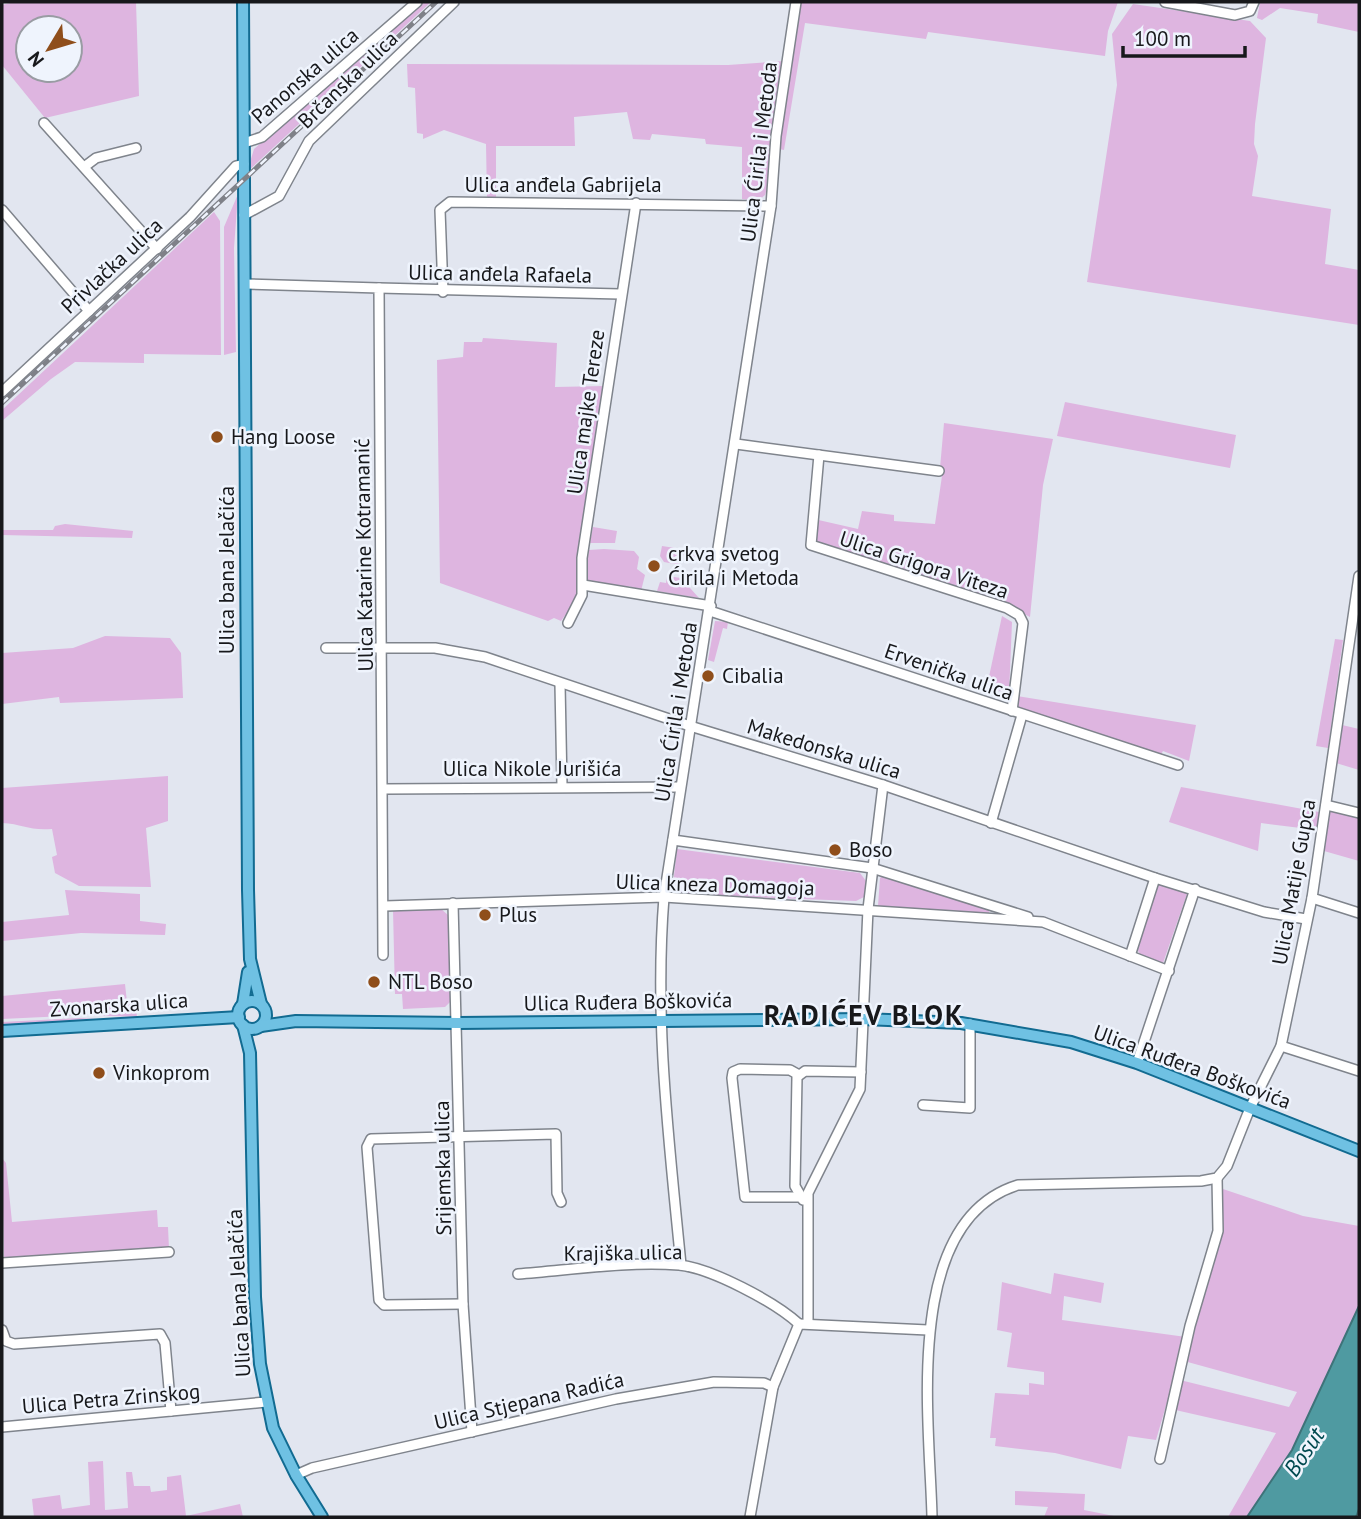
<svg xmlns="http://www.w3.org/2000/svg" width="1361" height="1519" font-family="'PT Sans',sans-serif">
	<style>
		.green { fill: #deb5e0; fill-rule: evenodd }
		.water { fill: #4f9aa1; stroke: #3e7379; stroke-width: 2 }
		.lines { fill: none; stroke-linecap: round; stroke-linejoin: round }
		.minor-casing { stroke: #7f848c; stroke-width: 12 }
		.major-casing { stroke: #126b91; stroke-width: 14 }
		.minor { stroke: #fff; stroke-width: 9 }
		.major { stroke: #6fc1e3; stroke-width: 10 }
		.rail-casing { stroke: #7f8188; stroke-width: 5 }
		.rail { stroke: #eff4fd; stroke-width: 2.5; stroke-dasharray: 8; stroke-linecap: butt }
		.poi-dot { fill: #8f4e1b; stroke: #eff4fd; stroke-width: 2.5 }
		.labels { text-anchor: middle; stroke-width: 5; stroke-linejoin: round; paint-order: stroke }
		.street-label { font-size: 21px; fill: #17181b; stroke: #eff4fd }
		.poi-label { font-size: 21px; fill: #17181b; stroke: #eff4fd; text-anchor: start }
		.water-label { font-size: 23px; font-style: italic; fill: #014950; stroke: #eff4fd }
		.district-label { font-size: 28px; font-weight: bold; letter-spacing: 2px; fill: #17181b; stroke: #eff4fd }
	</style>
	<rect width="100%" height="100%" fill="#e2e6f0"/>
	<g class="green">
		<path d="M 15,2 L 136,2 L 139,96 L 45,118 L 2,65 L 2,5 ZM 28,28 L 70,28 L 70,70 L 28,70 Z"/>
		<path d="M 422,2 L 431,2 L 247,172 L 254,149 Z"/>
		<path d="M 799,2 L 1118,2 L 1108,31 L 1105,56 L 928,32 L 926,39 L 805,23 L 784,150 L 779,149 Z"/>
		<path d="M 1260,2 L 1359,2 L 1359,32 L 1317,23 L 1318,14 L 1280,8 L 1262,20 L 1257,18 Z"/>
		<path d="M 1133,4 L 1250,21 L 1266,38 L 1255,124 L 1254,144 L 1258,156 L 1252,196 L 1331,209 L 1325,264 L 1359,270 L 1359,325 L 1087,282 L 1117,85 L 1112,34 Z"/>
		<path d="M 784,61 L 768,185 L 765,195 L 758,201 L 742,199 L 742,147 L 706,144 L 705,139 L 652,134 L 650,140 L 633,139 L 627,112 L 574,117 L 575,146 L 496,146 L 496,199 L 487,199 L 486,144 L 444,130 L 423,139 L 423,134 L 417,133 L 415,88 L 408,87 L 407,64 L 728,65 Z"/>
		<path d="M 238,194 L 234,248 L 236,352 L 224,355 L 224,227 Z"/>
		<path d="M 214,212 L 220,221 L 221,355 L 144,354 L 144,363 L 75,362 L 51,379 L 2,421 L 2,410 Z"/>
		<path d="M 483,338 L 557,343 L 555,387 L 605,386 L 579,596 L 561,621 L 554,618 L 548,621 L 440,583 L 437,360 L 463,357 L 464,342 L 482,342 Z"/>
		<path d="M 1065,402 L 1236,435 L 1230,468 L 1057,436 Z"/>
		<path d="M 944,423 L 1053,439 L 1043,485 L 1030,617 L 1007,605 L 814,542 L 814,519 L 858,529 L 862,511 L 894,515 L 894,521 L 935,524 L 943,469 L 940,468 Z"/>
		<path d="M 65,524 L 133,531 L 132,538 L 2,535 L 2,530 L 53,530 L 55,526 Z"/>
		<path d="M 593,527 L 617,531 L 615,543 L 590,543 Z"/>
		<path d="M 662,546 L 695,551 L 695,557 L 682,555 L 680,565 L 664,562 L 660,556 Z"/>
		<path d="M 604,549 L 634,551 L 639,557 L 637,569 L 645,575 L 641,591 L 629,586 L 626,589 L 588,583 L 585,578 L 589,550 Z"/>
		<path d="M 667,576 L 681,578 L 699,598 L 657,591 L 660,582 L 666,583 Z"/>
		<path d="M 1002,616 L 1012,622 L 1009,694 L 987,686 Z"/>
		<path d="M 715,621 L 728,622 L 727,629 L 723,628 L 714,662 L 708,660 Z"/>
		<path d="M 105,636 L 170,638 L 181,653 L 183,698 L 60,703 L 59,697 L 2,704 L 2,653 L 73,648 Z"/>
		<path d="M 1335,639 L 1343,640 L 1328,748 L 1316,746 Z"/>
		<path d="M 1017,696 L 1196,725 L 1189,761 L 1163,751 L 1160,756 L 1017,709 Z"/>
		<path d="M 1342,725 L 1359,729 L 1359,770 L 1336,763 Z"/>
		<path d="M 168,776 L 168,821 L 146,828 L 151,887 L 79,886 L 55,873 L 52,857 L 57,855 L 52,829 C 29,831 23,824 2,823 L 2,788 Z"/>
		<path d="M 1181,787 L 1319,812 L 1317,830 L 1261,823 L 1258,851 L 1169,822 Z"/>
		<path d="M 1330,809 L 1359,816 L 1359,861 L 1324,851 Z"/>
		<path d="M 677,849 L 860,873 L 866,881 L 864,897 L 856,901 L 672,894 Z"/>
		<path d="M 884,875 L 989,908 L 989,914 L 878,906 L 880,878 Z"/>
		<path d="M 1159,883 L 1185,891 L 1187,894 L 1163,963 L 1140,954 L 1136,948 L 1156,885 Z"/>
		<path d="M 65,890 L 140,894 L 140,921 L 166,924 L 165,935 L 81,933 L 2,941 L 2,922 L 69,915 Z"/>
		<path d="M 440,908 L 449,916 L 451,1001 L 445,1007 L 403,1009 L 402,994 L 395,994 L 393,910 Z"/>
		<path d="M 125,984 L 127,1002 L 135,1002 L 137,1017 L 86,1015 L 2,1019 L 2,996 Z"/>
		<path d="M 80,1018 L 114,1020 L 2,1026 L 2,1022 Z"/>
		<path d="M 2,1158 L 6,1163 L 12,1222 L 157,1210 L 158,1227 L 168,1227 L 169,1249 L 4,1259 Z"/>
		<path d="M 1220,1188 L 1303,1216 L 1359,1226 L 1359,1306 L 1292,1450 L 1247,1517 L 1228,1517 L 1276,1433 L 1171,1409 L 1180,1380 L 1289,1407 L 1297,1392 L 1184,1361 L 1222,1229 Z"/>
		<path d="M 1054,1273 L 1104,1283 L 1101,1303 L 1064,1296 L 1062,1320 L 1186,1337 L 1156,1440 L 1128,1436 L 1121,1469 L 1055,1453 L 995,1446 L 996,1438 L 990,1438 L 995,1393 L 1029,1395 L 1029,1383 L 1044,1385 L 1044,1372 L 1007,1367 L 1012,1333 L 997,1330 L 1002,1282 L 1051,1294 Z"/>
		<path d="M 103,1461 L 105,1510 L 128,1508 L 126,1472 L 132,1472 L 134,1486 L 150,1486 L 151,1492 L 167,1490 L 167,1477 L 181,1475 L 186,1516 L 240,1504 L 243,1517 L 34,1517 L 32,1499 L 60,1495 L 62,1509 L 90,1505 L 88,1462 Z"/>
		<path d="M 1015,1491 L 1085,1494 L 1084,1510 L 1119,1517 L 1044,1517 L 1048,1507 L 1015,1505 Z"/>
	</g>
	<path class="water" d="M 1359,1306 L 1359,1509 L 1356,1517 L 1247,1517 L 1292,1450 Z"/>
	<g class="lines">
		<g class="minor-casing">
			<g id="minor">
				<path d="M 1165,2 L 1235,15 L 1250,11 L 1254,2"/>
				<path d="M 44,123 L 157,249"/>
				<path d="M 244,143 L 262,137 L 417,2"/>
				<path d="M 84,167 L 96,158 L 136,148"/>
				<path d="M 2,210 L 89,311"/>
				<path d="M 244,215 L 279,196 L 309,141 L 454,2"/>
				<path d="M 245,284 L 379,288 L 383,955"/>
				<path d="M 379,288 L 620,294"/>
				<path d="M 443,292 L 440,210 L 450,202 L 771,206"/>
				<path d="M 2,392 L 190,217 L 236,166 L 244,164"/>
				<path d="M 736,444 L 939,471"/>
				<path d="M 819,455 L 811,545 L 1007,608 L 1019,615 L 1023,623 L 1012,711"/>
				<path d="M 583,585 L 711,606"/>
				<path d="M 710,611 L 1178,765"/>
				<path d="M 568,623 L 582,595 L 582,558 L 636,203"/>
				<path d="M 326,648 L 435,648 L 485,657 L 690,726 L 883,785 L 1155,878 L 1264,912 L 1306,919"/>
				<path d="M 560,684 L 562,786"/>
				<path d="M 384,789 L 680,787"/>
				<path d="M 1326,805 L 1359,813"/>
				<path d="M 991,823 L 1022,715"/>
				<path d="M 673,840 L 872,868 L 1028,917"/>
				<path d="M 1312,898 L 1359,913"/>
				<path d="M 453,903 L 463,1304 L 472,1432"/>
				<path d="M 385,906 L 664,897 L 1043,922 L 1169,971"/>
				<path d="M 1130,956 L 1155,878"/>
				<path d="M 1281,1046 L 1359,1071"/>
				<path d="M 1137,1063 L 1195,889"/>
				<path d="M 799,1075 L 790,1070 L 740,1069 L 733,1072 L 732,1078 L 745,1197 L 800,1197"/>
				<path d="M 923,1105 L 970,1108 L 970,1024"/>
				<path d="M 803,1200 L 795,1186 L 797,1077 L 805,1071 L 861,1072"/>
				<path d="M 2,1263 L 169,1252"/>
				<path d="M 681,1265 C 669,1140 654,1022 664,897 L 771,206 L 776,136 L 796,2"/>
				<path d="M 518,1274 C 571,1270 627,1261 679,1265 C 711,1268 775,1302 799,1324"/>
				<path d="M 463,1304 L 384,1305 L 379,1300 L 367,1147 L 371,1139 L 556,1134 L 557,1193 L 561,1202"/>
				<path d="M 808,1322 L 808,1193 L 860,1089 L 868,909 L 883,785"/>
				<path d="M 2,1330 L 6,1341 L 14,1344 L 160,1334 L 165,1343 L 171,1411"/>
				<path d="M 2,1427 L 266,1402"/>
				<path d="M 1160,1459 L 1190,1326 L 1218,1231 L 1217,1178"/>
				<path d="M 296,1475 L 312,1468 L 616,1399 L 714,1382 L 764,1383 L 773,1387"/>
				<path d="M 750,1517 L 773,1387 L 799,1324 L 928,1330"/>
				<path d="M 932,1517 C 930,1422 901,1221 1018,1185 L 1201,1181 L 1217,1178 L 1227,1166 L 1250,1108 L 1281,1046 L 1312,898 L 1359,576"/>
			</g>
		</g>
		<g class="major-casing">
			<g id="major">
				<path d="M 243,2 L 248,890 L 250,959 L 261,1004"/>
				<circle cx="252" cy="1015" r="14"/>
				<path d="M 243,1004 L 248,972"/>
				<path d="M 243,1025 L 250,1053 L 255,1297 L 260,1364 L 273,1428 L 296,1475 L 322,1517"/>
				<path d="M 261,1026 L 296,1021 L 458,1023 L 864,1019 L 961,1023 L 1071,1042 L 1137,1063 L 1359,1151"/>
				<path d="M 2,1031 L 239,1017"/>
			</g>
		</g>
		<use href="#minor" class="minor"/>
		<use href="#major" class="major"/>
		<g class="rail-casing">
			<path id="rail" d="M 2,403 L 436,2"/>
		</g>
		<use href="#rail" class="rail"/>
	</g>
	<g class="poi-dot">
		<circle cx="217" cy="437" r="7"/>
		<circle cx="654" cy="566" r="7"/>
		<circle cx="708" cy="676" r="7"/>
		<circle cx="835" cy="850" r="7"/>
		<circle cx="485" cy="915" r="7"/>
		<circle cx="374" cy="982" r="7"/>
		<circle cx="99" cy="1073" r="7"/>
	</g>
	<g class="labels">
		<g class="street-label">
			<text transform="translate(305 76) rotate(-41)" y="7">Panonska ulica</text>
			<text transform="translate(348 80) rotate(-44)" y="7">Brčanska ulica</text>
			<text transform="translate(759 152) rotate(-83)" y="7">Ulica Ćirila i Metoda</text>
			<text x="563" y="192">Ulica anđela Gabrijela</text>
			<text transform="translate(112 266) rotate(-43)" y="7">Privlačka ulica</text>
			<text transform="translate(500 274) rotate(1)" y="7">Ulica anđela Rafaela</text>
			<text transform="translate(586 412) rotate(-82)" y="7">Ulica majke Tereze</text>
			<text transform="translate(364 555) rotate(-91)" y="7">Ulica Katarine Kotramanić</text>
			<text transform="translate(924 565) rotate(18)" y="7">Ulica Grigora Viteza</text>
			<text transform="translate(227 570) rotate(-90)" y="7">Ulica bana Jelačića</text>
			<text transform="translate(949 672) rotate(19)" y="7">Ervenička ulica</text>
			<text transform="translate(676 712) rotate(-81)" y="7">Ulica Ćirila i Metoda</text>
			<text transform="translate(824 749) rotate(17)" y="7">Makedonska ulica</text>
			<text x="532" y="776">Ulica Nikole Jurišića</text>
			<text transform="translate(1294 882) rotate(-80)" y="7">Ulica Matije Gupca</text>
			<text transform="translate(715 885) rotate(2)" y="7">Ulica kneza Domagoja</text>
			<text transform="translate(628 1002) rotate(-1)" y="7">Ulica Ruđera Boškovića</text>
			<text transform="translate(119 1005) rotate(-4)" y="7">Zvonarska ulica</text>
			<text transform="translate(1192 1067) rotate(20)" y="7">Ulica Ruđera Boškovića</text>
			<text transform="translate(443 1168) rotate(-91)" y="7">Srijemska ulica</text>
			<text transform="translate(623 1253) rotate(-1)" y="7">Krajiška ulica</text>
			<text transform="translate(239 1293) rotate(-93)" y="7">Ulica bana Jelačića</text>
			<text transform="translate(111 1399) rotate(-5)" y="7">Ulica Petra Zrinskog</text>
			<text transform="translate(529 1401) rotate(-13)" y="7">Ulica Stjepana Radića</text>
		</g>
		<g class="poi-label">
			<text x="231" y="444">Hang Loose</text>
			<text x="668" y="561">crkva svetog<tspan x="668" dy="24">Ćirila i Metoda</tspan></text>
			<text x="722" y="683">Cibalia</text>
			<text x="849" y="857">Boso</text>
			<text x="499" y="922">Plus</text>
			<text x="388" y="989">NTL Boso</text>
			<text x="113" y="1080">Vinkoprom</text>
		</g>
		<g class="water-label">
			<text transform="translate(1304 1452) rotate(-56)" y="8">Bosut</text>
		</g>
		<g class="district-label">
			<text x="864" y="1025">RADIĆEV BLOK</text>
		</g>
	</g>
	<rect width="1361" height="1519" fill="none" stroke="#17181b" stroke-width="7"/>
	<g transform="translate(49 49) rotate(232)"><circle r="33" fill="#eff4fd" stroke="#999ca3" stroke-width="2"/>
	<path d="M0-5L12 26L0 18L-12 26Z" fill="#8f4e1b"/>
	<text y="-10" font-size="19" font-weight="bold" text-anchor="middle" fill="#17181b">N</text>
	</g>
	<path d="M1123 46v10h122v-10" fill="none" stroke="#17181b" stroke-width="3.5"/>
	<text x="1134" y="46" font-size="21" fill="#17181b" stroke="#eff4fd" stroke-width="5" paint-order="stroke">100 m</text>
</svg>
